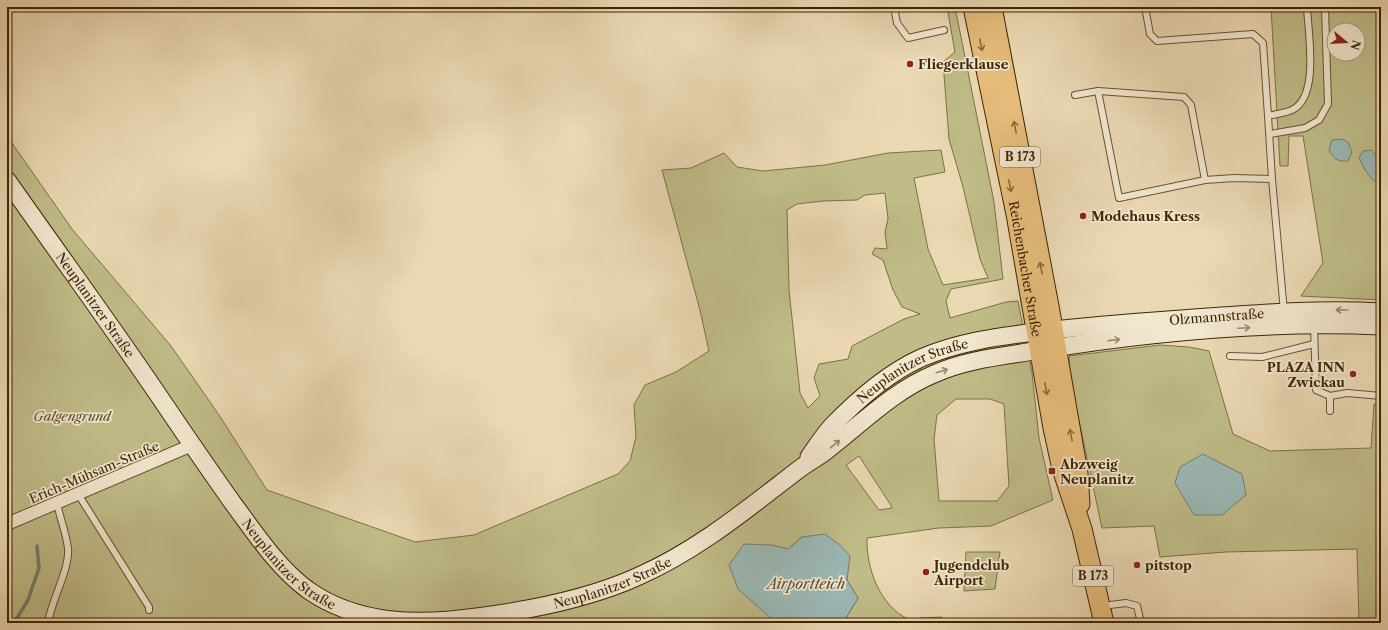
<svg xmlns="http://www.w3.org/2000/svg" width="1388" height="630" font-family="'Libre Caslon Text',serif">
	<style>
		.green { fill: #bfbc88; stroke: #7e7046; fill-rule: evenodd }
		.water { fill: #9bb8b5; stroke: #767d6e }
		.lines { fill: none; stroke-linecap: round; stroke-linejoin: round }
		.stream { stroke: #767d6e; stroke-width: 3.5 }
		.service-casing { stroke: #695230; stroke-width: 8 }
		.minor-casing { stroke: #695230; stroke-width: 14 }
		.secondary-casing { stroke: #3e2504; stroke-width: 19 }
		.primary-casing { stroke: #3e2504; stroke-width: 21 }
		.service { stroke: #f1e6ce; stroke-width: 6 }
		.minor { stroke: #f1e6ce; stroke-width: 12 }
		.secondary { stroke: #f1e6ce; stroke-width: 17 }
		.primary { stroke: #e5bc7a; stroke-width: 19 }
		.oneway { stroke: #896939 }
		.oneway2 { stroke: #988669 }
		.poi-dot { fill: #8f2418; stroke: #f1e6ce; stroke-width: 1.5 }
		.labels { text-anchor: middle; stroke-width: 3.5; stroke-linejoin: round; paint-order: stroke }
		.shield { fill: #f1e6ce; stroke: #745f41; stroke-width: 1 }
		.shield-label { font-size: 12px; font-weight: bold; fill: #3e2504 }
		.poi-label { font-size: 13px; font-weight: bold; fill: #3e2504; stroke: #f1e6ce; text-anchor: start }
		.street-label { font-size: 13px; fill: #3e2504; stroke: #f1e6ce }
		.park-label { font-size: 13px; font-style: italic; fill: #5e4b25; stroke: #f1e6ce }
		.water-label { font-size: 14px; font-style: italic; fill: #554a30; stroke: #f1e6ce }
	</style>
	<rect width="100%" height="100%" fill="#ead8b3"/>
	<filter id="stains"><feTurbulence type="fractalNoise" baseFrequency=".005" numOctaves="4"/><feColorMatrix values="0 0 0 0 .2 0 0 0 0 .09 0 0 0 0 .02 0 0 0 .5 -.17"/></filter>
	<radialGradient id="worn" r=".72"><stop offset=".6" stop-color="#630" stop-opacity="0"/><stop offset="1" stop-color="#630" stop-opacity=".3"/></radialGradient>
	<g class="green">
		<path d="M 947,7 L 955,7 L 994,202 L 1003,279 L 951,289 L 946,301 L 950,318 L 1006,302 L 1018,301 L 1032,373 L 1039,438 L 1053,500 L 991,526 L 939,528 L 867,538 C 866,568 880,606 908,619 L 908,623 L 843,623 L 858,598 L 847,580 L 849,556 L 802,537 L 788,549 L 772,545 L 771,618 L 776,623 L 7,623 L 7,136 L 72,229 L 171,346 L 219,415 L 267,490 L 415,542 L 474,535 L 618,474 L 630,461 L 636,437 L 634,405 L 645,385 L 676,372 L 709,351 L 700,310 L 662,170 L 691,168 L 724,153 L 737,167 L 763,171 L 825,165 L 888,153 L 941,150 L 945,172 L 914,178 L 928,249 L 943,285 L 988,278 L 980,259 L 963,187 L 949,139 L 943,62 L 955,52 ZM 885,193 L 888,219 L 885,232 L 887,249 L 875,248 L 872,254 L 883,260 L 893,290 L 902,307 L 920,314 L 904,319 L 852,346 L 848,359 L 819,364 L 814,378 L 820,396 L 808,408 L 800,393 L 789,290 L 787,210 L 797,204 L 823,201 L 857,200 L 865,195 ZM 956,399 L 990,399 L 1004,404 L 1009,486 L 997,501 L 939,501 L 934,439 L 937,415 ZM 859,456 L 892,507 L 892,508 L 879,510 L 846,465 Z"/>
		<path d="M 1271,7 L 1381,7 L 1381,300 L 1301,296 L 1323,263 L 1303,136 L 1289,136 L 1288,166 L 1280,166 ZM 1334,30 L 1358,30 L 1358,54 L 1334,54 Z"/>
		<path d="M 1160,345 L 1189,347 L 1209,351 L 1233,434 L 1270,451 L 1371,448 L 1374,404 L 1381,404 L 1381,623 L 1359,623 L 1357,549 L 1226,552 L 1160,557 L 1154,526 L 1102,528 L 1078,416 L 1070,372 L 1069,356 Z"/>
		<path d="M 966,552 L 1000,552 L 995,589 L 964,591 Z"/>
		<path d="M 942,617 L 942,623 L 920,623 L 920,618 Z"/>
	</g>
	<g class="water">
		<path d="M 1341,139 L 1348,142 L 1352,152 L 1348,161 C 1338,162 1334,159 1329,150 L 1332,140 Z"/>
		<path d="M 1371,150 L 1381,160 L 1381,183 L 1379,184 C 1368,178 1364,168 1359,158 L 1363,151 Z"/>
		<path d="M 1203,454 L 1242,474 L 1246,495 L 1222,515 L 1194,515 L 1175,483 L 1180,467 Z"/>
		<path d="M 825,534 L 840,545 L 850,556 L 847,580 L 858,598 L 843,623 L 776,623 L 738,589 L 729,565 L 744,544 L 772,545 L 788,549 L 802,537 Z"/>
	</g>
	<g class="lines">
		<path class="stream" d="M 14,623 L 28,600 L 39,568 L 37,546"/>
		<g class="service-casing">
			<g id="service">
				<path d="M 894,7 L 897,23 L 908,38 L 944,30"/>
				<path d="M 1145,7 L 1150,34 L 1157,41 L 1253,34 L 1263,43 L 1268,116"/>
				<path d="M 1098,91 L 1119,198 L 1205,180 L 1234,178 L 1272,179"/>
				<path d="M 1075,95 L 1098,91 L 1184,97 L 1191,105 L 1205,180"/>
				<path d="M 1270,134 L 1305,128 L 1319,120 L 1328,104 L 1325,7"/>
				<path d="M 1284,312 L 1272,179 L 1268,116 C 1276,114 1285,113 1292,110 C 1320,97 1308,32 1307,7"/>
				<path d="M 1314,326 L 1316,390 L 1330,396 L 1347,393 L 1381,396"/>
				<path d="M 1230,356 L 1262,357 L 1314,344"/>
				<path d="M 1330,396 L 1330,411"/>
				<path d="M 78,494 L 149,607 L 149,610"/>
				<path d="M 1102,606 L 1126,603 L 1137,606 L 1141,623"/>
				<path d="M 48,623 C 51,601 70,569 68,548 C 66,533 60,518 57,503"/>
			</g>
		</g>
		<g class="minor-casing">
			<path id="minor" d="M 7,524 L 192,445"/>
		</g>
		<g class="secondary-casing">
			<g id="secondary">
				<path id="s1" d="M 7,180 C 58,253 111,325 161,399 C 184,433 208,468 232,502 C 255,533 277,567 308,590 C 358,625 419,625 477,617 C 531,610 589,599 639,576 C 698,550 747,509 798,470 C 807,463 817,458 826,451 C 860,425 893,391 934,374 C 967,359 1005,356 1040,350 C 1152,332 1267,321 1381,326"/>
				<path id="s2" d="M 809,457 C 816,447 823,436 831,427 C 856,401 888,373 921,358 C 958,342 996,337 1035,332 C 1080,327 1124,323 1168,320 C 1239,315 1310,308 1381,312"/>
			</g>
		</g>
		<g class="primary-casing">
			<g id="primary">
				<path id="s3" d="M 973,7 L 1016,214 L 1053,428 L 1062,469 L 1082,529 L 1104,623"/>
				<path d="M 992,7 L 1049,306 L 1078,473 L 1080,504"/>
			</g>
		</g>
		<use href="#service" class="service"/>
		<use href="#minor" class="minor"/>
		<use href="#secondary" class="secondary"/>
		<use href="#primary" class="primary"/>
	</g>
	<defs><path id="oneway-shaft" d="M-6 0H5M1.5-3L5.5 0L1.5 3" fill="none" stroke-width="1.6" stroke-linecap="round" stroke-linejoin="round"/></defs>
	<g class="oneway">
		<use href="#oneway-shaft" transform="translate(981 45) rotate(78)"/>
		<use href="#oneway-shaft" transform="translate(1015 127) rotate(-101)"/>
		<use href="#oneway-shaft" transform="translate(1010 186) rotate(78)"/>
		<use href="#oneway-shaft" transform="translate(1041 268) rotate(-101)"/>
		<use href="#oneway-shaft" transform="translate(1046 389) rotate(80)"/>
		<use href="#oneway-shaft" transform="translate(1071 435) rotate(-100)"/>
	</g>
	<g class="oneway2">
		<use href="#oneway-shaft" transform="translate(1342 310) rotate(-180)"/>
		<use href="#oneway-shaft" transform="translate(1244 328) rotate(-3)"/>
		<use href="#oneway-shaft" transform="translate(1114 340) rotate(-7)"/>
		<use href="#oneway-shaft" transform="translate(942 371) rotate(-17)"/>
		<use href="#oneway-shaft" transform="translate(835 444) rotate(-40)"/>
	</g>
	<g class="poi-dot">
		<circle cx="910" cy="64" r="4"/>
		<circle cx="1083" cy="216" r="4"/>
		<circle cx="1353" cy="374" r="4"/>
		<rect x="1048" y="467" width="8" height="8" rx="2"/>
		<circle cx="1137" cy="565" r="4"/>
		<circle cx="926" cy="572" r="4"/>
	</g>
	<g class="labels">
		<g class="shield">
			<rect x="1000" y="147" width="40" height="20" rx="3"/>
			<rect x="1073" y="566" width="40" height="20" rx="3"/>
		</g>
		<g class="shield-label">
			<text x="1020" y="161">B 173</text>
			<text x="1093" y="580">B 173</text>
		</g>
		<g class="poi-label">
			<text x="918" y="69">Fliegerklause</text>
			<text x="1091" y="221">Modehaus Kress</text>
			<text x="1345" y="372" text-anchor="end">PLAZA INN<tspan x="1345" dy="15">Zwickau</tspan></text>
			<text x="1060" y="469">Abzweig<tspan x="1060" dy="15">Neuplanitz</tspan></text>
			<text x="934" y="570">Jugendclub<tspan x="934" dy="15">Airport</tspan></text>
			<text x="1145" y="570">pitstop</text>
		</g>
		<g class="street-label">
			<text dy="5" stroke="none"><textPath href="#s3" startOffset="267">Reichenbacher Straße</textPath></text>
			<text dy="5" stroke="none"><textPath href="#s1" startOffset="153">Neuplanitzer Straße</textPath></text>
			<text dy="5" stroke="none"><textPath href="#s2" startOffset="451">Olzmannstraße</textPath></text>
			<text dy="5" stroke="none"><textPath href="#s2" startOffset="138">Neuplanitzer Straße</textPath></text>
			<text transform="translate(94 472) rotate(-23)" y="5">Erich-Mühsam-Straße</text>
			<text dy="5" stroke="none"><textPath href="#s1" startOffset="478">Neuplanitzer Straße</textPath></text>
			<text dy="5" stroke="none"><textPath href="#s1" startOffset="825">Neuplanitzer Straße</textPath></text>
		</g>
		<g class="park-label">
			<text x="72" y="421">Galgengrund</text>
		</g>
		<g class="water-label">
			<text x="806" y="589">Airportteich</text>
		</g>
	</g>
	<rect width="1388" height="630" fill="none" stroke="#ead8b3" stroke-width="24"/>
	<rect x="8" y="8" width="1372" height="614" fill="none" stroke="#3e2504" stroke-width="2"/>
	<rect x="12" y="12" width="1364" height="606" fill="none" stroke="#3e2504"/>
	<g transform="translate(1346 42) rotate(108)"><circle r="19" fill="#f1e6ce" stroke="#a9997d"/>
	<path d="M0-3L7 15L0 10L-7 15Z" fill="#8f2418"/>
	<text y="-6" font-size="11" font-weight="bold" text-anchor="middle" fill="#3e2504">N</text>
	</g>
	<rect width="100%" height="100%" filter="url(#stains)"/>
	<rect width="100%" height="100%" fill="url(#worn)"/>
</svg>
